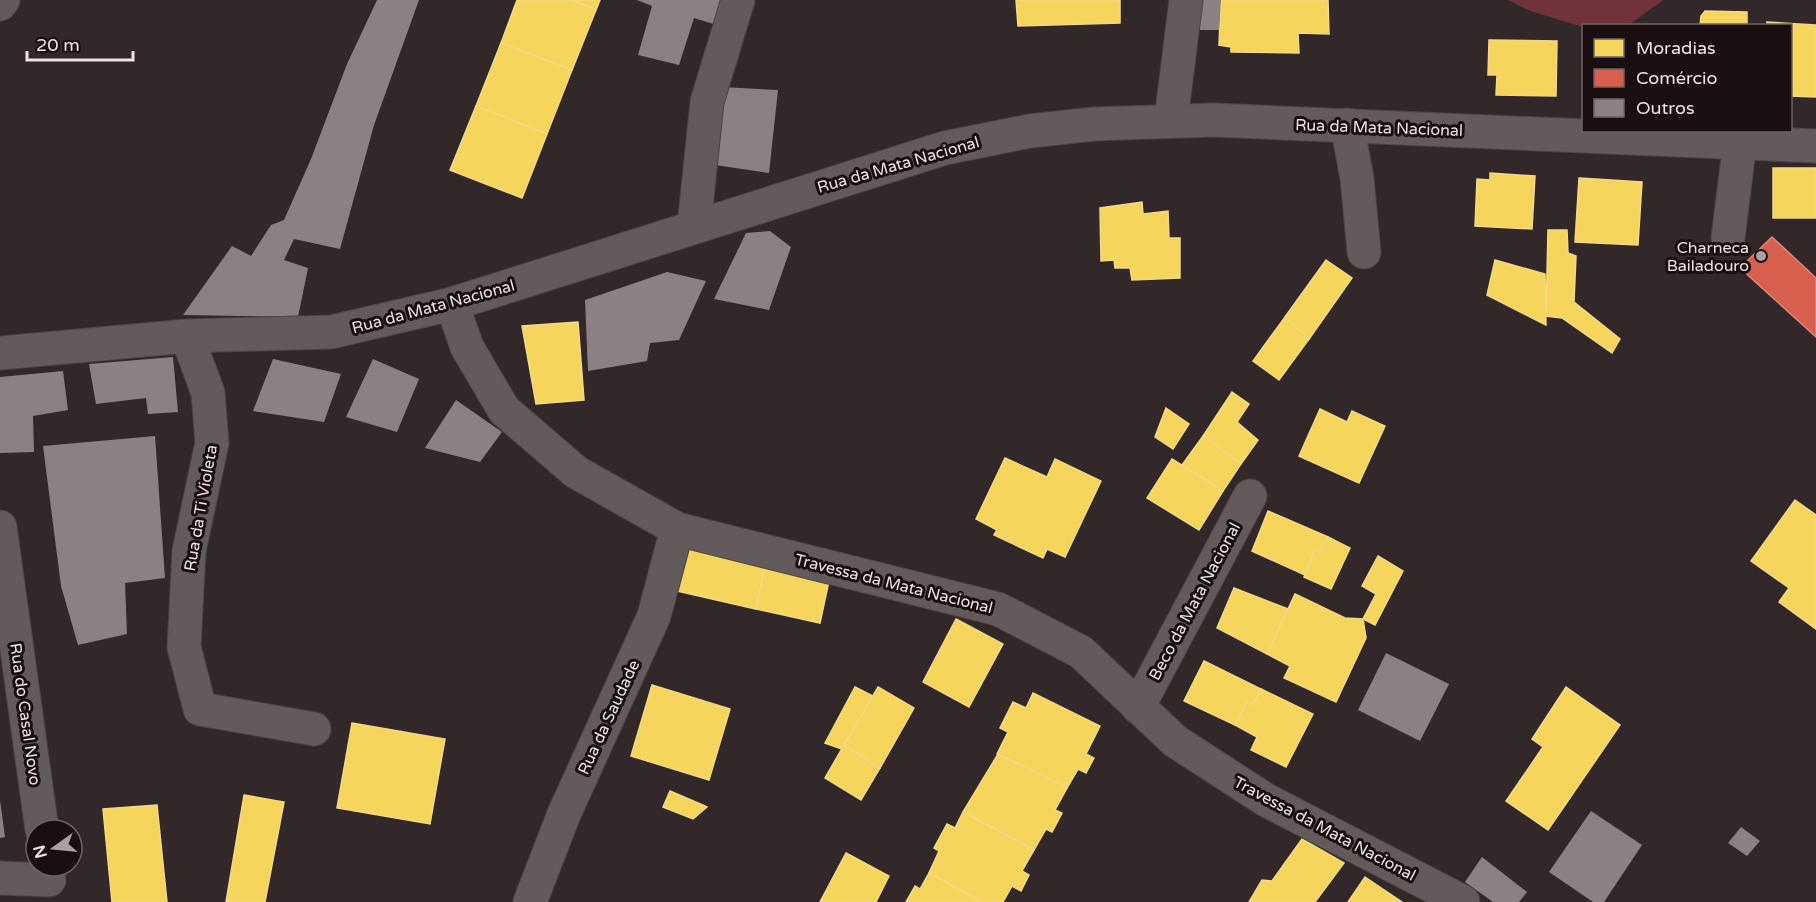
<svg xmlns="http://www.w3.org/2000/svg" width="1816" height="902" font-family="'Varela Round',sans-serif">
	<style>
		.green { fill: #70333c }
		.homes { fill: #f6d55c; stroke: #f4d984; stroke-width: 1.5 }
		.shops { fill: #d6604d; stroke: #de877a; stroke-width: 1.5 }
		.building { fill: #8b8182 }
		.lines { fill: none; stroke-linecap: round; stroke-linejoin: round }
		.street-casing { stroke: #4d4344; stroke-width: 35 }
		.secondary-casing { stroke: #4d4344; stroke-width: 35 }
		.street { stroke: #635a5b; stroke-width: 33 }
		.secondary { stroke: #635a5b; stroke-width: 33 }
		.poi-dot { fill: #aea0a1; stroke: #190f10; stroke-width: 2 }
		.labels { text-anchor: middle; stroke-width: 6; stroke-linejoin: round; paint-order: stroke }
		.street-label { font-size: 16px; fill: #f0e1e2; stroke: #190f10 }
		.poi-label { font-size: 16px; fill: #f0e1e2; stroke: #190f10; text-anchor: end }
	</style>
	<rect width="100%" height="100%" fill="#332829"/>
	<path class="green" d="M 1508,0 L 1663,0 L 1629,25 L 1583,27 L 1530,11 Z"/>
	<g class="homes">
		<path d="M 517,0 L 572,0 L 596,10 L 572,70 L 501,43 Z"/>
		<path d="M 572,0 L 600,0 L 596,10 Z"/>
		<path d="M 1016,0 L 1120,0 L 1120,23 L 1018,26 Z"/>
		<path d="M 1221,0 L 1328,0 L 1329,34 L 1298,33 L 1299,53 L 1231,52 L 1231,47 L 1219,45 Z"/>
		<path d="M 1705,11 L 1747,12 L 1747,26 L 1700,26 L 1701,16 Z"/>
		<path d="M 1767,22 L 1816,25 L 1816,97 L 1790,96 L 1790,26 L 1767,26 Z"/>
		<path d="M 1489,40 L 1557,41 L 1556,96 L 1496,95 L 1497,75 L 1488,75 Z"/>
		<path d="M 501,43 L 572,70 L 547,134 L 476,106 Z"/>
		<path d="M 476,106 L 547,134 L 522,198 L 450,170 Z"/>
		<rect x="1773" y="168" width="43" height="50"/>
		<path d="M 1490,173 L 1535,176 L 1532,229 L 1475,226 L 1477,179 L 1490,180 Z"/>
		<path d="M 1579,178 L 1642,182 L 1638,245 L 1575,242 Z"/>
		<path d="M 1142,202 L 1143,214 L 1168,211 L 1169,238 L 1180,238 L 1180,278 L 1132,280 L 1130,268 L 1115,268 L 1114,260 L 1101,261 L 1100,208 Z"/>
		<path d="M 1548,230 L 1567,230 L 1568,253 L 1576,256 L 1574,302 L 1620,339 L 1612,353 L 1562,318 L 1546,316 Z"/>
		<path d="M 1326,260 L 1352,278 L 1309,339 L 1285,317 Z"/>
		<path d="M 1495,260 L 1545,274 L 1546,325 L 1487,295 Z"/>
		<path d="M 1285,317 L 1309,339 L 1279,380 L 1253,361 Z"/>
		<path d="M 578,322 L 584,400 L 536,404 L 522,326 Z"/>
		<path d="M 1232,392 L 1249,404 L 1237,422 L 1258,440 L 1241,464 L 1203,436 Z"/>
		<path d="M 1166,408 L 1189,424 L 1173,449 L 1155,437 Z"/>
		<path d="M 1320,409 L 1347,422 L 1352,411 L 1385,426 L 1359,483 L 1299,456 Z"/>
		<path d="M 1203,436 L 1241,464 L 1223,491 L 1182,465 Z"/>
		<path d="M 1005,458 L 1047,477 L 1055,459 L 1101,481 L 1065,557 L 1047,549 L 1043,558 L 994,535 L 997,530 L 976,519 Z"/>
		<path d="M 1172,459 L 1223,491 L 1199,530 L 1147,498 Z"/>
		<path d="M 1795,500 L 1816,515 L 1816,629 L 1779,602 L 1789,588 L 1751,561 Z"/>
		<path d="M 1268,511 L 1328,537 L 1321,553 L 1315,549 L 1305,575 L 1252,551 Z"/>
		<path d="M 1328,537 L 1350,548 L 1331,589 L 1304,577 L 1315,549 L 1321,553 Z"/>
		<path d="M 678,547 L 765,566 L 756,609 L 668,589 Z"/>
		<path d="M 1378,556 L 1403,571 L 1375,625 L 1363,619 L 1376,594 L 1362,586 Z"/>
		<path d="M 765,566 L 829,581 L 820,623 L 756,609 Z"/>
		<path d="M 1234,588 L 1288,609 L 1267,654 L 1217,628 Z"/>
		<path d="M 1295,594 L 1345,618 L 1363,619 L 1366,638 L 1336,702 L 1284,678 L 1290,666 L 1267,654 Z"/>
		<path d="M 956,619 L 1003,644 L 969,707 L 923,682 Z"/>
		<path d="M 1204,661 L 1261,689 L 1253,705 L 1247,701 L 1235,725 L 1184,701 Z"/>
		<path d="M 652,685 L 730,709 L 709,780 L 631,756 Z"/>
		<path d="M 855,687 L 873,696 L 842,749 L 825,743 Z"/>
		<path d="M 878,687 L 914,708 L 880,768 L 844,745 Z"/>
		<path d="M 1566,687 L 1620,725 L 1548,830 L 1506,801 L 1543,747 L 1532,739 Z"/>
		<path d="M 1261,689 L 1313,714 L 1286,767 L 1251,750 L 1257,737 L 1235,725 L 1247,701 L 1253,705 Z"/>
		<path d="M 1033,693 L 1100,726 L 1086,754 L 1094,758 L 1086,773 L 1078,769 L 1067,788 L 997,754 L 1008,732 L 1000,728 L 1013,702 L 1026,708 Z"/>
		<path d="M 352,723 L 445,739 L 430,824 L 337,808 Z"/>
		<path d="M 844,745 L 880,768 L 861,800 L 825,778 Z"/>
		<path d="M 998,754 L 1067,788 L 1055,810 L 1062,813 L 1052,832 L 1046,829 L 1034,850 L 963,812 Z"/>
		<path d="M 670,791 L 705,806 L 707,807 L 693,819 L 663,807 Z"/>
		<path d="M 244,795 L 284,802 L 265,902 L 226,902 Z"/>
		<path d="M 157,805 L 167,902 L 112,902 L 103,809 Z"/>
		<path d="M 963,812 L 1034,850 L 1022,871 L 1029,875 L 1021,891 L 1012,886 L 1003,902 L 983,902 L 929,873 L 939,851 L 934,848 L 947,824 L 955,828 Z"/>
		<path d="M 1302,839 L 1344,863 L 1315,902 L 1249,902 L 1262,880 L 1272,881 Z"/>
		<path d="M 846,853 L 889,876 L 876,902 L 820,902 Z"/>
		<path d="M 929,873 L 964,892 L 983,902 L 906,902 L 915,886 L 920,889 Z"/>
		<path d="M 1365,877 L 1402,902 L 1348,902 Z"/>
	</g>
	<path class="shops" d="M 1772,237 L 1816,278 L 1816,337 L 1740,268 Z"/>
	<g class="building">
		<path d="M 377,0 L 419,0 L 374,125 L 340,249 L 294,239 L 284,260 L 308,268 L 298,317 L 183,315 L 232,246 L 251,256 L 271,225 L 284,220 L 311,159 L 347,64 Z"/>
		<path d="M 637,0 L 728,0 L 720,26 L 694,18 L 679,65 L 638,55 L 652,6 Z"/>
		<path d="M 1197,0 L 1221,0 L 1219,30 L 1196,30 Z"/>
		<path d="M 721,87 L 778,90 L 769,173 L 715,165 Z"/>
		<path d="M 770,231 L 791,247 L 769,310 L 714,299 L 746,233 Z"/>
		<path d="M 667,272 L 706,281 L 679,340 L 650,343 L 647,361 L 588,371 L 585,300 Z"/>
		<path d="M 173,357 L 178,412 L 148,414 L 146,398 L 96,404 L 89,364 Z"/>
		<path d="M 273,359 L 341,374 L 324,422 L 253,411 Z"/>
		<path d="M 373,359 L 419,379 L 397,432 L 346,417 Z"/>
		<path d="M 63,371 L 68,410 L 33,416 L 34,452 L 0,453 L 0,377 Z"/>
		<path d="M 456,400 L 502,432 L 480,462 L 425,448 Z"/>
		<path d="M 155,436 L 165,578 L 125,583 L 127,634 L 78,645 L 61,586 L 43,446 Z"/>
		<path d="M 1386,653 L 1449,684 L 1420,741 L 1358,710 Z"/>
		<path d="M 0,800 L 5,837 L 0,838 Z"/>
		<path d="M 1591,811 L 1642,845 L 1604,902 L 1593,902 L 1549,872 Z"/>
		<path d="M 1741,827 L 1760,841 L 1747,856 L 1728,843 Z"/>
		<path d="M 1482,857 L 1527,892 L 1519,902 L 1493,902 L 1465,882 Z"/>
	</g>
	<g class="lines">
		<g class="street-casing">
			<g id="street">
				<path d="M 1171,120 L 1186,0"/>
				<path d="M 1347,125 L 1357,178 L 1364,252"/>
				<path d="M 694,226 L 707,102 L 738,0"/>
				<path d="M 1728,238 L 1740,142"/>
				<path d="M 452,304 L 467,347 L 504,410 L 576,472 L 677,529 L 998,609 L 1081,652 L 1175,741 L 1266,800 L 1463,902"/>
				<path d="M 187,336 L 208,393 L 212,443 L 189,551 L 184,647 L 200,709 L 314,729"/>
				<path d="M 0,527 L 42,830"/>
				<path d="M 1138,707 L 1250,496"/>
				<path d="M 0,878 L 49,880"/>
				<path d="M 530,902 L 564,814 L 654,616 L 677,529"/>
			</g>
		</g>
		<g class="secondary-casing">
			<g id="secondary">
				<path d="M 0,4 L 3,0"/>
				<path d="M 0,353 L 187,336 L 331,332 L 452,304 L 945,148 L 1030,131 L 1094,124 L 1214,120 L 1816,146"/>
			</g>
		</g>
		<use href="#street" class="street"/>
		<use href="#secondary" class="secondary"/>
	</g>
	<circle class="poi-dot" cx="1761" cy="256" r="6"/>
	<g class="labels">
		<g class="street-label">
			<text transform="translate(1379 127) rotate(2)" y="6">Rua da Mata Nacional</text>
			<text transform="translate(898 164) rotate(-16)" y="6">Rua da Mata Nacional</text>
			<text transform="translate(433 306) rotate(-15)" y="6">Rua da Mata Nacional</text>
			<text transform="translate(200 508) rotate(-80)" y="6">Rua da Ti Violeta</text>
			<text transform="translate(894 583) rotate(14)" y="6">Travessa da Mata Nacional</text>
			<text transform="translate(1194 601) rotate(-62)" y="6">Beco da Mata Nacional</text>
			<text transform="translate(26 714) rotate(82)" y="6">Rua do Casal Novo</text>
			<text transform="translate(608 717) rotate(-65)" y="6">Rua da Saudade</text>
			<text transform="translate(1325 828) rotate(28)" y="6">Travessa da Mata Nacional</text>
		</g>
		<g class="poi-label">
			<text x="1749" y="253">Charneca<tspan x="1749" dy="18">Bailadouro</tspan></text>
		</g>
	</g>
	<rect x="1582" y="24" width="210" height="108" fill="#190f10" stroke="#6f6364" stroke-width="1.5"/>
	<rect x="1594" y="39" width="30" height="18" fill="#f6d55c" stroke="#6f6364" stroke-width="1.5"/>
	<text x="1636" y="54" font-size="18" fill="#f0e1e2">Moradias</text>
	<rect x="1594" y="69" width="30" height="18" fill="#d6604d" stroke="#6f6364" stroke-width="1.5"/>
	<text x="1636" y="84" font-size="18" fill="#f0e1e2">Comércio</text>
	<rect x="1594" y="99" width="30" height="18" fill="#8b8182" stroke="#6f6364" stroke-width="1.5"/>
	<text x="1636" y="114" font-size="18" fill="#f0e1e2">Outros</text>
	<g transform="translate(54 848) rotate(255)"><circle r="28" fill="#190f10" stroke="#6f6364" stroke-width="1.5"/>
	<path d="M0-4.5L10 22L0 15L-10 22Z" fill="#aea0a1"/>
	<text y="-9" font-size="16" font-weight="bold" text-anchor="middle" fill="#f0e1e2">N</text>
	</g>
	<path d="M27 51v9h106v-9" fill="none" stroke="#f0e1e2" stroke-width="3"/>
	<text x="36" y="51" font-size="18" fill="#f0e1e2" stroke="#190f10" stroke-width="4.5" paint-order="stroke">20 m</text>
</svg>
